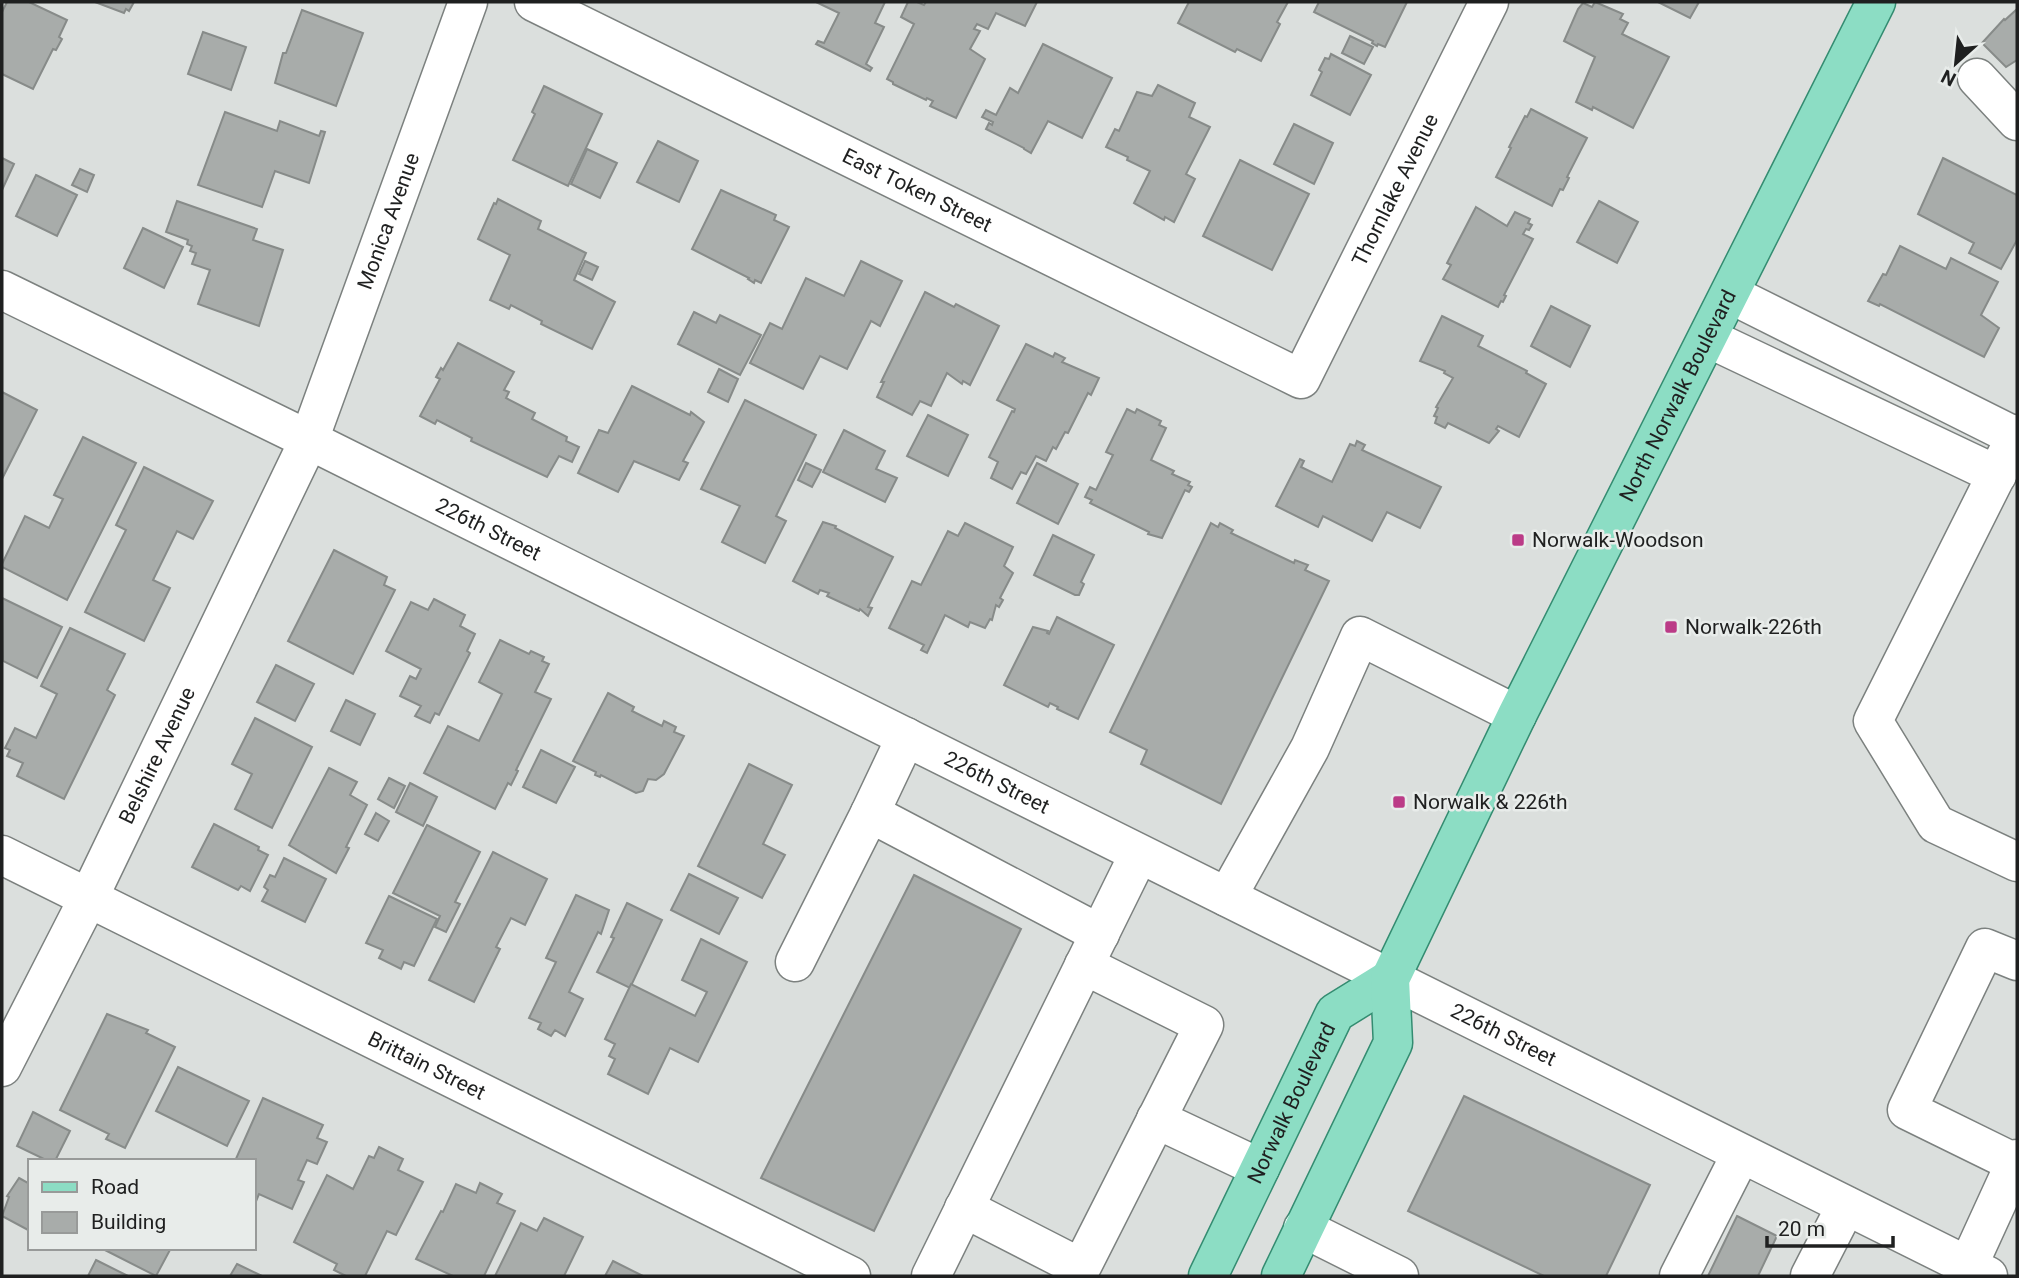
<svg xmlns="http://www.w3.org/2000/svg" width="2019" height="1278" font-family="Roboto,sans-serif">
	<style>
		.building { fill: #a8acaa; stroke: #878b89; stroke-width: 2 }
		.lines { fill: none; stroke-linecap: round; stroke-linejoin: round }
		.minor-casing { stroke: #7c817f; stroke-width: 41 }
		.major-casing { stroke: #348c71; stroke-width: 41 }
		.minor { stroke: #fff; stroke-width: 38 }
		.major { stroke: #8cddc4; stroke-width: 38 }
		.poi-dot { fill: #bb3b87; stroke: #e8ecea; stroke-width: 2.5 }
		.labels { text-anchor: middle; stroke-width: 5; stroke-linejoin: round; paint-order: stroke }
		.street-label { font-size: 21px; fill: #1f2020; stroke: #e8ecea }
		.poi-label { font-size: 21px; fill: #1f2020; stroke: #e8ecea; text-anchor: start }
	</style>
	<rect width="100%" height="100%" fill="#dbdfdd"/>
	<g class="building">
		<path d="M 7,2 L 29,2 L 67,20 L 59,37 L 62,39 L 56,50 L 53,49 L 33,89 L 2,74 L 2,12 Z"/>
		<path d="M 95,2 L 134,2 L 129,11 L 126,9 L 124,13 Z"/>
		<path d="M 816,2 L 885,2 L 875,23 L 884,27 L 866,64 L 872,68 L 870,71 L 816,44 L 818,41 L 824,43 L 839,13 Z"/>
		<path d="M 908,2 L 917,2 L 924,5 L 926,2 L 1037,2 L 1025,26 L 996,13 L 988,29 L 977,24 L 974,29 L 980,31 L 970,49 L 985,59 L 956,118 L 930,106 L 933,101 L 927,98 L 926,100 L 893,84 L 893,82 L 887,79 L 914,24 L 901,17 Z"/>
		<path d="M 1189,2 L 1288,2 L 1277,22 L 1280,24 L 1261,61 L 1237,49 L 1235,52 L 1178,23 Z"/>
		<path d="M 1319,2 L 1407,2 L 1385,47 L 1378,44 L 1377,46 L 1372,43 L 1373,41 L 1314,12 Z"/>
		<path d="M 1595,2 L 1623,14 L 1620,19 L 1628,23 L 1622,34 L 1669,57 L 1633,128 L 1593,107 L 1592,110 L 1576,102 L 1595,57 L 1564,41 L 1578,9 L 1583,3 L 1592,7 Z"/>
		<path d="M 1658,2 L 1699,2 L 1690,18 Z"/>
		<path d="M 2017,9 L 2017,60 L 2006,67 L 1982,43 L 2004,19 L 2005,20 Z"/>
		<path d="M 302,10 L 363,33 L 336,106 L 275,83 L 283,53 L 286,53 Z"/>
		<path d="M 203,32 L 246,47 L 231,90 L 188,74 Z"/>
		<path d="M 1350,36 L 1373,47 L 1364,64 L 1342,53 Z"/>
		<path d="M 1043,44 L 1112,78 L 1082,138 L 1048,121 L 1031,153 L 1024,149 L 1024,148 L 986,129 L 989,123 L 992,125 L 993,122 L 982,117 L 986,110 L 996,115 L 1010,88 L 1018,93 Z"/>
		<path d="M 1331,54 L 1371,75 L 1350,115 L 1311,95 L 1322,72 L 1319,70 L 1325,58 L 1329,59 Z"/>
		<path d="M 1158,85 L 1195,103 L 1189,117 L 1210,127 L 1186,174 L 1195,179 L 1174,222 L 1165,217 L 1164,220 L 1134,203 L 1150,171 L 1127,160 L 1128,157 L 1106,147 L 1115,129 L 1119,131 L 1137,92 L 1152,96 Z"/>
		<path d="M 544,86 L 602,114 L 568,186 L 513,160 L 535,114 L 532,112 Z"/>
		<path d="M 1531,109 L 1587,138 L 1567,177 L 1569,178 L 1563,190 L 1560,189 L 1552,206 L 1496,177 L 1511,148 L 1509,147 L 1525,116 L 1527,117 Z"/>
		<path d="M 225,112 L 277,131 L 280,121 L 319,136 L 321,131 L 325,132 L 309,183 L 275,171 L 262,207 L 198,185 Z"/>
		<path d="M 1294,124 L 1333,143 L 1314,184 L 1274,164 Z"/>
		<path d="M 658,141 L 698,161 L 679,202 L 637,182 Z"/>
		<path d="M 587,149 L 617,163 L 600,198 L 571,184 Z"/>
		<path d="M 2,158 L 14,164 L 2,190 Z"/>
		<path d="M 1943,158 L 2017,195 L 2017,240 L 2001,269 L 1969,253 L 1974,243 L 1918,214 Z"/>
		<path d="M 1240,160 L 1309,194 L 1272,270 L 1203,236 Z"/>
		<path d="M 80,169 L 94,175 L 87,192 L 72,185 Z"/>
		<path d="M 36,175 L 77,195 L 57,236 L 16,216 Z"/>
		<path d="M 721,190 L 776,215 L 774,220 L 789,227 L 761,283 L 755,280 L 754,283 L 748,279 L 749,278 L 692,249 Z"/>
		<path d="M 498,199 L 541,221 L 538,229 L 586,253 L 574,280 L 615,302 L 592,349 L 541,324 L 542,321 L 511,305 L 509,309 L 490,300 L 510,255 L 478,239 L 494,203 L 496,204 Z"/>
		<path d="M 177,201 L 257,229 L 253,240 L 283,250 L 259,326 L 198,304 L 210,270 L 192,264 L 196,253 L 190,251 L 192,246 L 187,244 L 188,240 L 166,232 Z"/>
		<path d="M 1599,201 L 1638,222 L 1617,263 L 1577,242 Z"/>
		<path d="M 1476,207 L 1507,226 L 1515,212 L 1530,219 L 1528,223 L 1532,225 L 1529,230 L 1526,229 L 1523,234 L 1533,239 L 1504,295 L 1506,296 L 1503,302 L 1501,301 L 1498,307 L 1443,279 L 1451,265 L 1447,263 Z"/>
		<path d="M 143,228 L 183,247 L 164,288 L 124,268 Z"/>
		<path d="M 1900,246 L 1946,269 L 1951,258 L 1998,282 L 1981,315 L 1999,328 L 1984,357 L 1880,304 L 1879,306 L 1868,301 L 1883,274 L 1886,275 Z"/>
		<path d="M 585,261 L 598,267 L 592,280 L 579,274 Z"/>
		<path d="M 861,261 L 902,281 L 880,326 L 871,321 L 847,369 L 820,356 L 803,389 L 750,363 L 770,323 L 782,329 L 806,278 L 844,296 Z"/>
		<path d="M 925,292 L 954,307 L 956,304 L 999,326 L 970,385 L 963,381 L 962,384 L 947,373 L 931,406 L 920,401 L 912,415 L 877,397 L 884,382 L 881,382 Z"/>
		<path d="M 1551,306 L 1590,326 L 1570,367 L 1531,346 Z"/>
		<path d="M 694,312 L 716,323 L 720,315 L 761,335 L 740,375 L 678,344 Z"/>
		<path d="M 1442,316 L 1483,336 L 1478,346 L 1527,371 L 1526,373 L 1546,384 L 1519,437 L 1498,426 L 1496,429 L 1499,431 L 1489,443 L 1448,423 L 1445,428 L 1435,423 L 1437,417 L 1434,416 L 1438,408 L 1436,407 L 1453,378 L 1444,373 L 1445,371 L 1420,361 Z"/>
		<path d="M 458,343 L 514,372 L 504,390 L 509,392 L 506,398 L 535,413 L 532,419 L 567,437 L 566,441 L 579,447 L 572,462 L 559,456 L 547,477 L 471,441 L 472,438 L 437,420 L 435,424 L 420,416 L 440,379 L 436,377 L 441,368 L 443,370 Z"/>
		<path d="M 1026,344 L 1053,357 L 1055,353 L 1065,358 L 1062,362 L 1099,378 L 1091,395 L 1088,393 L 1068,433 L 1065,432 L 1056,449 L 1053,447 L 1046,461 L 1036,456 L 1026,474 L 1021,472 L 1012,489 L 991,478 L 998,462 L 989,457 L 1012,411 L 1014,412 L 1015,409 L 997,400 Z"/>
		<path d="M 719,369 L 738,379 L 728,402 L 708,392 Z"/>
		<path d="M 632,386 L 690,415 L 691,412 L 704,422 L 683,461 L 688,463 L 679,480 L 634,461 L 618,492 L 578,473 L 599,430 L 608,433 Z"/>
		<path d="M 2,392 L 37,410 L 2,479 Z"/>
		<path d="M 745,400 L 816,435 L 776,516 L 786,521 L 765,563 L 722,542 L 740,506 L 701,489 Z"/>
		<path d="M 1127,409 L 1135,413 L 1137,409 L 1161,421 L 1159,425 L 1166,428 L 1151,460 L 1174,471 L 1172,474 L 1190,482 L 1188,485 L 1192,487 L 1189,492 L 1185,490 L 1162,538 L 1148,534 L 1149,532 L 1090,503 L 1092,500 L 1085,497 L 1090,487 L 1096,490 L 1113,455 L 1106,452 Z"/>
		<path d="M 928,415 L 968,435 L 948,476 L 907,456 Z"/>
		<path d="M 844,430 L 885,451 L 876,469 L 897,478 L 885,502 L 823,472 Z"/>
		<path d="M 83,437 L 136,463 L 67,600 L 2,567 L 2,564 L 25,516 L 49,528 L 63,499 L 54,495 Z"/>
		<path d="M 1357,441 L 1365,445 L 1362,450 L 1441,487 L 1420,528 L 1387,512 L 1372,541 L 1323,516 L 1318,527 L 1276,506 L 1300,459 L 1304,461 L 1301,467 L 1332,482 L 1350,444 L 1355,446 Z"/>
		<path d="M 806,463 L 821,470 L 812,487 L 798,480 Z"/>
		<path d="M 1037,463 L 1078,484 L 1058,524 L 1017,503 Z"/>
		<path d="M 144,467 L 213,501 L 193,539 L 177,531 L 153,580 L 170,588 L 144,641 L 85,612 L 126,530 L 116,525 Z"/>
		<path d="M 823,522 L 836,526 L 835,528 L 893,557 L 868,607 L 872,608 L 868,616 L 860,609 L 859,611 L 827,596 L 829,593 L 820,590 L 818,594 L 793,581 Z"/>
		<path d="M 965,523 L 1013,547 L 1004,566 L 1013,573 L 1000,598 L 1003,600 L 999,607 L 996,605 L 992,620 L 990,619 L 985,628 L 970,622 L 968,627 L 945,615 L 927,653 L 921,650 L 924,645 L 889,628 L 912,581 L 921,585 L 948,531 L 958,536 Z"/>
		<path d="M 1211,523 L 1218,527 L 1220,523 L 1233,530 L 1231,533 L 1294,563 L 1295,560 L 1308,565 L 1305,570 L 1329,581 L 1221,804 L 1141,764 L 1147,750 L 1110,732 Z"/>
		<path d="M 1053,535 L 1094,555 L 1081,582 L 1084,584 L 1079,595 L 1075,595 L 1034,575 Z"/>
		<path d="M 334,550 L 387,577 L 384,585 L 395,590 L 353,674 L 288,641 Z"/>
		<path d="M 2,598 L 62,627 L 37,678 L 3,661 Z"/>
		<path d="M 434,599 L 465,615 L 460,626 L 475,634 L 467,651 L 470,653 L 439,715 L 435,713 L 430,723 L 415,716 L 421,706 L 400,696 L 410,676 L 416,679 L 421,669 L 386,651 L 411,602 L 428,610 Z"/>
		<path d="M 1057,617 L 1114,645 L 1078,719 L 1057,709 L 1058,707 L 1050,703 L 1048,707 L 1004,685 L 1033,627 L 1048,631 L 1047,633 L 1049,634 Z"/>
		<path d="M 70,628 L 125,654 L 107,690 L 115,695 L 64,799 L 17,776 L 23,763 L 7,756 L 10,750 L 5,748 L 15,728 L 36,738 L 57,694 L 41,686 Z"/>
		<path d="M 500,640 L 529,654 L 531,651 L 544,657 L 542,661 L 549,664 L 535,692 L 551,699 L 516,770 L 518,771 L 511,785 L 508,783 L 495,809 L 424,773 L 448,726 L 479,741 L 502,694 L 479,682 Z"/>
		<path d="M 276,665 L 314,684 L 295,721 L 257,702 Z"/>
		<path d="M 608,693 L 634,707 L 632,711 L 662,726 L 664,721 L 676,727 L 674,732 L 684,736 L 664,774 L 656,780 L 648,779 L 643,791 L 636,793 L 601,775 L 600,777 L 595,775 L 596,772 L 573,761 Z"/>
		<path d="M 346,700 L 375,714 L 360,745 L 331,731 Z"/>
		<path d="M 255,718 L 312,747 L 272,828 L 235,809 L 252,774 L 232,764 Z"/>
		<path d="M 541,750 L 575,767 L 556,803 L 523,787 Z"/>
		<path d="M 749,764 L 792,785 L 763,844 L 785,855 L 762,898 L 698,866 Z"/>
		<path d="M 329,768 L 357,782 L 350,795 L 367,805 L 346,847 L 349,848 L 336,873 L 289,845 Z"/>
		<path d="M 389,778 L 405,786 L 394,808 L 378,799 Z"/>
		<path d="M 410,783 L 437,797 L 423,826 L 396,812 Z"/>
		<path d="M 376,813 L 389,821 L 378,841 L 365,834 Z"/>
		<path d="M 214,824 L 259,847 L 258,850 L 268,855 L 250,891 L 241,886 L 238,890 L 192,867 Z"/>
		<path d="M 427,825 L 480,852 L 455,902 L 460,904 L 446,932 L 435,927 L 440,916 L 393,893 Z"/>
		<path d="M 493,852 L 547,879 L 525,925 L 511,918 L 496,947 L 500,949 L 474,1002 L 429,980 Z"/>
		<path d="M 284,858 L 326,879 L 305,922 L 262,901 L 268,890 L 264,887 L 270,875 L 275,877 Z"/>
		<path d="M 689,874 L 738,898 L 719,934 L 671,910 Z"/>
		<path d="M 914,875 L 1021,929 L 874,1231 L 761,1178 Z"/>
		<path d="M 576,895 L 609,910 L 601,934 L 598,932 L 569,992 L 583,999 L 565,1036 L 555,1030 L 551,1036 L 538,1029 L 541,1023 L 529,1018 L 556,962 L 546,958 Z"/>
		<path d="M 389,896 L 437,919 L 414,966 L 404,962 L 401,969 L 379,958 L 383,950 L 366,943 Z"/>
		<path d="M 627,903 L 662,920 L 630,988 L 597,972 L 614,938 L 611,937 Z"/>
		<path d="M 701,939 L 747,962 L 698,1062 L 670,1048 L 648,1094 L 608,1074 L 615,1059 L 609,1056 L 615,1044 L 605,1039 L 631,984 L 695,1016 L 707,992 L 682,980 Z"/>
		<path d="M 107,1014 L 148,1030 L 146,1033 L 175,1047 L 125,1148 L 106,1139 L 109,1134 L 60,1110 Z"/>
		<path d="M 178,1067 L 249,1101 L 227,1146 L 156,1111 Z"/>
		<path d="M 1464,1096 L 1650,1185 L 1606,1276 L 1544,1276 L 1408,1211 Z"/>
		<path d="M 263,1098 L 323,1125 L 317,1138 L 327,1142 L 317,1164 L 307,1160 L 298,1180 L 304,1182 L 292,1209 L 259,1194 L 254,1206 L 254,1161 L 235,1161 Z"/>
		<path d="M 33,1112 L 70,1131 L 55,1161 L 48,1161 L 17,1146 Z"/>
		<path d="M 379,1147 L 403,1159 L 398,1170 L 423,1182 L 396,1235 L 387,1231 L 365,1276 L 346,1276 L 334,1270 L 337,1264 L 294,1242 L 327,1175 L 353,1189 L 369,1156 L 374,1158 Z"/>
		<path d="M 19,1178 L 30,1184 L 30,1231 L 2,1216 L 9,1197 L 7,1196 Z"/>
		<path d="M 480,1183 L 502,1194 L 497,1203 L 515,1211 L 484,1276 L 453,1276 L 416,1259 L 441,1211 L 443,1212 L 456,1184 L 476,1193 Z"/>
		<path d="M 1737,1216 L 1777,1236 L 1758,1276 L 1708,1276 Z"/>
		<path d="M 544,1218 L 583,1237 L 564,1276 L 495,1276 L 521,1223 L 537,1231 Z"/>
		<path d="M 101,1248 L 171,1248 L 156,1276 Z"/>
		<path d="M 96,1260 L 128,1276 L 88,1276 Z"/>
		<path d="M 613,1261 L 643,1276 L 605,1276 Z"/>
		<path d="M 237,1264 L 262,1276 L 230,1276 Z"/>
	</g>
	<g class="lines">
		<g class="minor-casing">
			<g id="minor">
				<path id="s1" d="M 534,2 L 1301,379 L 1489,2"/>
				<path d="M 1977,78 L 2017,121"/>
				<path id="s2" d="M 2,290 L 309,440 L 1988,1276"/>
				<path d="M 1730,294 L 2016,437"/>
				<path d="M 1708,338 L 1997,475"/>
				<path d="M 2017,434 L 1873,721 L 1936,824 L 2017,862"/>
				<path d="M 870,813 L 906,737"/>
				<path id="s3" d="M 2,855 L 851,1276"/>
				<path d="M 1227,897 L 1310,748 L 1360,636 L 1517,715"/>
				<path d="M 795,962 L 870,813 L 1100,934"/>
				<path id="s4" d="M 2,1067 L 89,897 L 309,440 L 468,2"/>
				<path d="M 1156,1119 L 1260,1168"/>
				<path d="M 2015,1163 L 1907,1110 L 1985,948 L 2017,961"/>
				<path d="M 964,1208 L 1081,1268 L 1204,1025 L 1084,965"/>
				<path d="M 1303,1228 L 1399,1276"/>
				<path d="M 1968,1266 L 2017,1159"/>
				<path d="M 931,1276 L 1139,854"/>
				<path d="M 1679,1276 L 1741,1154"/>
				<path d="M 1810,1276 L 1846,1206"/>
			</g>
		</g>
		<g class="major-casing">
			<g id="major">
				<path id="s5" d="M 1208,1276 L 1335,1013 L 1390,979"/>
				<path id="s6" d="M 1281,1276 L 1393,1043 L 1390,979 L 1517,715 L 1876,2"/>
			</g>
		</g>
		<use href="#minor" class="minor"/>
		<use href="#major" class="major"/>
	</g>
	<g class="poi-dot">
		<rect x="1511" y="533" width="14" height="14" rx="3.5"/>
		<rect x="1664" y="620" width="14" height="14" rx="3.5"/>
		<rect x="1392" y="795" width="14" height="14" rx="3.5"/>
	</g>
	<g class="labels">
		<g class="street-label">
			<text dy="7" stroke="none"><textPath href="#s1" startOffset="427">East Token Street</textPath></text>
			<text dy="7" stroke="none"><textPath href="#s1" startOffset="1066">Thornlake Avenue</textPath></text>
			<text dy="7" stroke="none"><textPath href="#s4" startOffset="931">Monica Avenue</textPath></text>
			<text dy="7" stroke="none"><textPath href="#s6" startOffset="973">North Norwalk Boulevard</textPath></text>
			<text dy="7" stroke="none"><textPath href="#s2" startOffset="542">226th Street</textPath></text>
			<text dy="7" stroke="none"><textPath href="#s4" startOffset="348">Belshire Avenue</textPath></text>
			<text dy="7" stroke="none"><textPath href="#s2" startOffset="1110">226th Street</textPath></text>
			<text dy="7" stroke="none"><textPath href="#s2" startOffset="1676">226th Street</textPath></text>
			<text dy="7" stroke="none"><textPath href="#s3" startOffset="474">Brittain Street</textPath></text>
			<text dy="7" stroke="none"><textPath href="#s5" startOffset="192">Norwalk Boulevard</textPath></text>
		</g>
		<g class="poi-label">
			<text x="1532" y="547">Norwalk-Woodson</text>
			<text x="1685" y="634">Norwalk-226th</text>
			<text x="1413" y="809">Norwalk &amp; 226th</text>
		</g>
	</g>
	<rect width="2019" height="1278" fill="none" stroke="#1f2020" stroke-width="7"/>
	<rect x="28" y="1159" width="228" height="91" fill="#e8ecea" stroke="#989a99" stroke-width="2"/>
	<rect x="42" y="1182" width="35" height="10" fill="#8cddc4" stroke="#989a99" stroke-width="2"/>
	<text x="91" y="1194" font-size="21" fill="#1f2020">Road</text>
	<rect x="42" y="1212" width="35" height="21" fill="#a8acaa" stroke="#989a99" stroke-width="2"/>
	<text x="91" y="1229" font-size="21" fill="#1f2020">Building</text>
	<g transform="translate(1956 63) rotate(207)" stroke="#e8ecea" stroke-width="5" paint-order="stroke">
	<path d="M0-5L12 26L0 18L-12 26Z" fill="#1f2020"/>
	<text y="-10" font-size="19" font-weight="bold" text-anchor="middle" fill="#1f2020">N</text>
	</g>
	<path d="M1767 1236v10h126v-10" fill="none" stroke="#1f2020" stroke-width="3.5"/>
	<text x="1778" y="1236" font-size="21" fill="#1f2020" stroke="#e8ecea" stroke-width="5" paint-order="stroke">20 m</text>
</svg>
